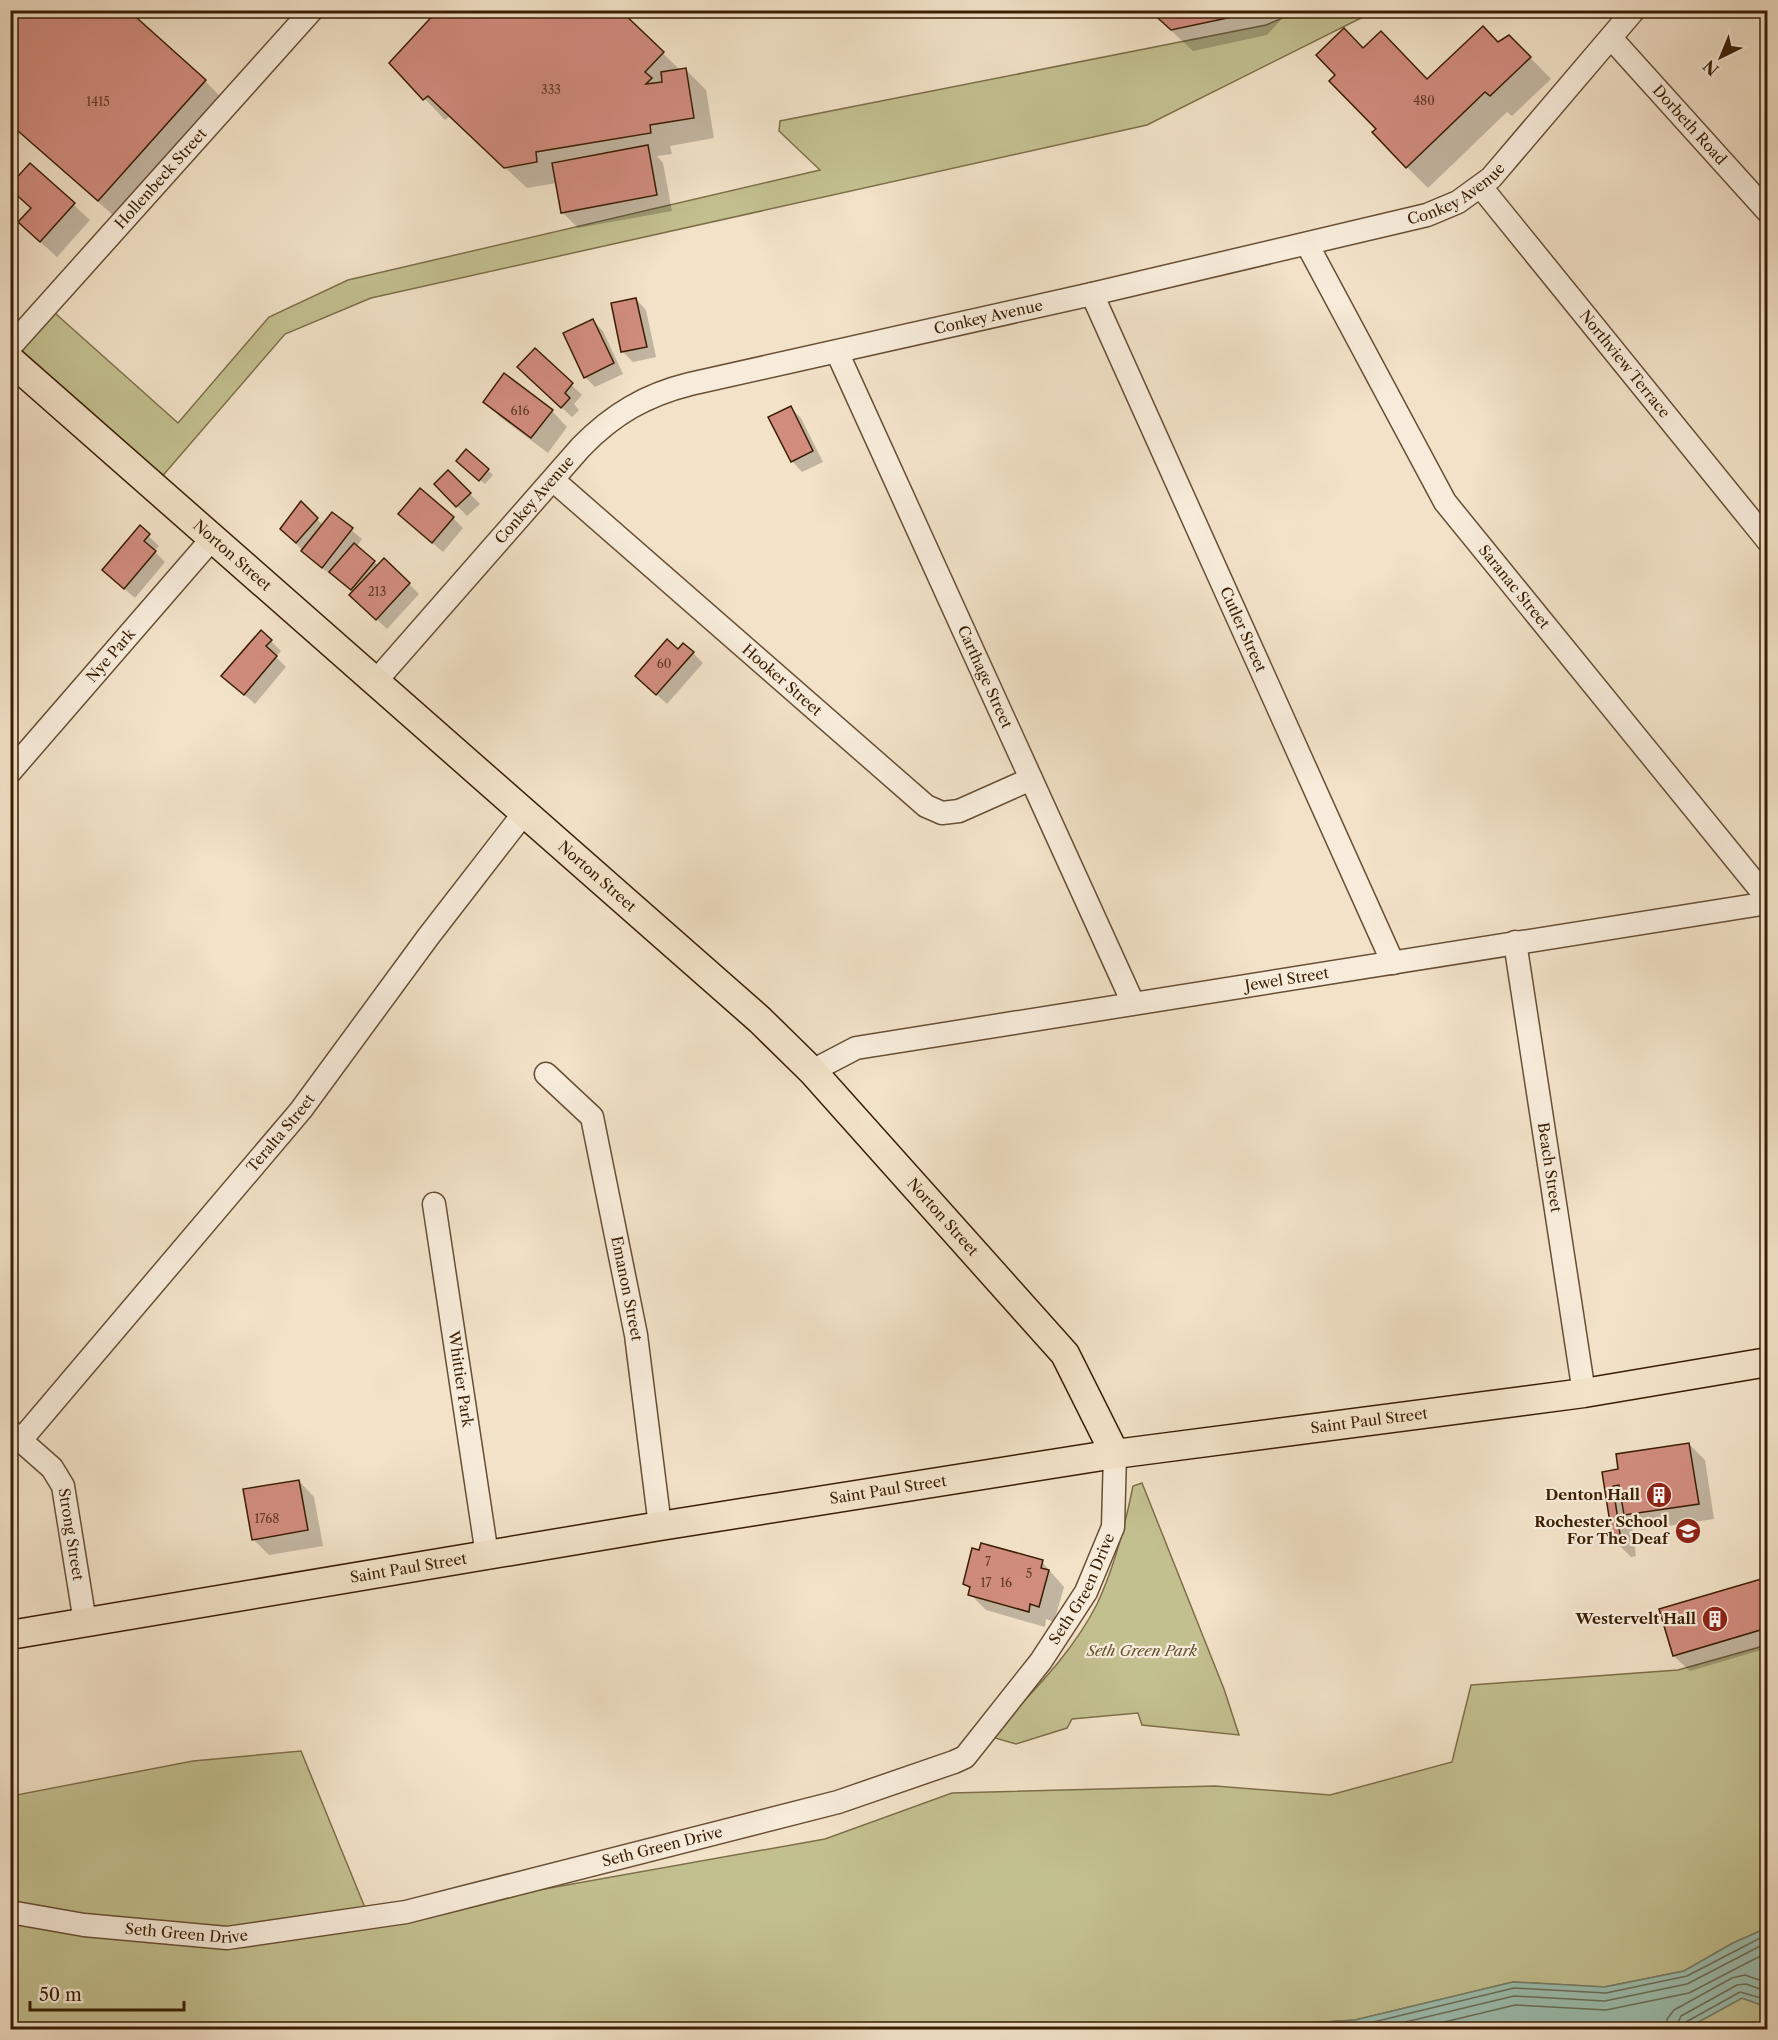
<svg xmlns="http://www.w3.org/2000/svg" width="1778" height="2040" font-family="'Libre Caslon Text',serif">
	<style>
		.green { fill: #c3c090; stroke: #7e6f4a; stroke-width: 1.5 }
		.water { fill: #9cbfb0; stroke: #757f6b; stroke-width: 1.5 }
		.shadow { fill: #0003 }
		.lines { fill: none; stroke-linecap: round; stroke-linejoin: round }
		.shore { stroke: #6b6e5a; stroke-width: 1.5 }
		.building { fill: #d18c7e; stroke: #3a1e03; stroke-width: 1.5 }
		.minor-casing { stroke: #684f34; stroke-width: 25 }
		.major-casing { stroke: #3a1e03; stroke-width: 31 }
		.minor { stroke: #f7ecdb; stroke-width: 22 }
		.major { stroke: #f2e2c8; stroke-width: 28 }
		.labels { text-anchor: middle; stroke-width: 4.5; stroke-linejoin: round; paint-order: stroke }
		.number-label { font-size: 12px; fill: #603a22 }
		.street-label { font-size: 15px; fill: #3a1e03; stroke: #f7ecdb }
		.poi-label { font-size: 15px; font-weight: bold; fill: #3a1e03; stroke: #f7ecdb; text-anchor: end }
		.park-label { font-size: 15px; font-style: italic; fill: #634f2d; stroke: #f7ecdb }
	</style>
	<rect width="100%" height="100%" fill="#f2e2c8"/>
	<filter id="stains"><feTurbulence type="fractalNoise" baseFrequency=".00333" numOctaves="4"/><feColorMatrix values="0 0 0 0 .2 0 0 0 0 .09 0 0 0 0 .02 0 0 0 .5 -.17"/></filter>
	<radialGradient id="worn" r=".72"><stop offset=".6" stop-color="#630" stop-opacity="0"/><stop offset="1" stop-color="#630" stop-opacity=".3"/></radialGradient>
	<g class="green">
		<path d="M 1299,11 L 1375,11 L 1147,125 L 371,298 L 285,334 L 153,487 L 26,374 L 11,392 L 11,347 L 47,306 L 178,423 L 269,317 L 348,280 L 820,170 L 779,131 L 780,121 L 1266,25 Z"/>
		<path d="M 1142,1483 L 1224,1689 L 1239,1735 L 1142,1725 L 1138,1713 L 1072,1719 L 1067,1728 L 1016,1744 L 995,1738 L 994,1733 C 1031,1693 1072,1654 1097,1604 C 1114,1568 1125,1526 1133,1486 Z"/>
		<path d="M 1767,1645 L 1767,1928 L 1733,1943 L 1684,1971 L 1604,1987 L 1513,1982 L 1355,2020 L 1264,2026 L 1253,2030 L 11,2030 L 11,1796 L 193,1761 L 301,1751 L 370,1920 L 825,1839 L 952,1793 L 1215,1786 L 1330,1795 L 1452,1762 L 1471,1685 L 1678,1670 Z"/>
		<path d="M 1742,1998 L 1767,2007 L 1767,2029 L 1678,2030 L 1691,2026 Z"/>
	</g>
	<path class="water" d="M 1767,1928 L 1767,2007 L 1742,1998 L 1691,2026 L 1678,2029 L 1253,2029 L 1264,2026 L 1355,2020 L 1513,1982 L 1605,1987 L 1684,1971 L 1733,1943 Z"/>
	<g class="shadow">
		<path d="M 618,10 L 680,70 L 685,69 L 706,90 L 714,138 L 670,146 L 672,154 L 657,156 L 663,163 L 672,211 L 578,228 L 562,212 L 557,183 L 527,188 L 450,116 L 445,120 L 391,63 Z"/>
		<path d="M 1149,10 L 1290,10 L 1267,35 L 1193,51 Z"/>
		<path d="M 1509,36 L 1551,79 L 1512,116 L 1507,112 L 1428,188 L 1407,167 L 1378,129 L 1364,50 L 1427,81 Z"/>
		<path d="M 205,81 L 220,96 L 114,216 L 10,124 Z"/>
		<path d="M 30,165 L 90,220 L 57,257 L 36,238 L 33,209 L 19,195 L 10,205 L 10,181 L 13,184 Z"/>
		<path d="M 636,299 L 646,310 L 656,357 L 633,362 L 622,351 Z"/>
		<path d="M 593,321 L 603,331 L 623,374 L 595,387 L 585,377 Z"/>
		<path d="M 535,350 L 582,395 L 574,404 L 579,410 L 572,417 L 530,378 Z"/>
		<path d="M 485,401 L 552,411 L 567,427 L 548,453 L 500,417 Z"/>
		<path d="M 791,408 L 801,418 L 823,462 L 802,472 L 792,461 Z"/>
		<path d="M 466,451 L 493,475 L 485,484 L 463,465 Z"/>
		<path d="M 448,472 L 480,504 L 467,516 L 436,484 Z"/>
		<path d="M 301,504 L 323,525 L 332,514 L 362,539 L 356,547 L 379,566 L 409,584 L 419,594 L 387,629 L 362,605 L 354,593 L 313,561 L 292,540 Z"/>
		<path d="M 453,518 L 463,528 L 443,552 L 410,524 Z"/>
		<path d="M 140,528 L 159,546 L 154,551 L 165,562 L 135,598 L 114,580 Z"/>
		<path d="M 271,641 L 281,651 L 276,657 L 286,667 L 255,704 L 223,676 Z"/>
		<path d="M 678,651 L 693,653 L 703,663 L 667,704 L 647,686 Z"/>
		<path d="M 1689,1444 L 1705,1460 L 1714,1519 L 1641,1530 L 1631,1520 L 1636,1556 L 1631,1557 L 1615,1541 L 1604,1473 L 1619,1471 Z"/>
		<path d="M 299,1481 L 314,1497 L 323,1546 L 269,1555 L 253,1539 Z"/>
		<path d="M 1042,1562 L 1064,1587 L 1054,1622 L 1046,1619 L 1045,1627 L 986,1610 L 970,1594 L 971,1590 L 965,1584 Z"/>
		<path d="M 1768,1578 L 1768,1648 L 1690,1671 L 1674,1656 Z"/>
	</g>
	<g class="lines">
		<g class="shore">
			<path d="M 1302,2030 L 1357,2026 L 1514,1988 L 1606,1993 L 1687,1976 L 1768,1934"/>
			<path d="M 1372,2030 L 1514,1996 L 1605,2001 L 1687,1984 L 1768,1942"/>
			<path d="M 1411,2030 L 1515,2005 L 1606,2010 L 1689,1993 L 1768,1952"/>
			<path d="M 1666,2030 L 1667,2019 L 1674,2010 L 1732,1978 L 1745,1975 L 1768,1983"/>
			<path d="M 1675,2030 L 1681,2016 L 1737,1985 L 1746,1984 L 1768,1992"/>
			<path d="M 1682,2030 L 1686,2022 L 1740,1992 L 1768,2000"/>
		</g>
	</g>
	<g class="building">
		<path d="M 10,10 L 128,10 L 206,80 L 98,201 L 10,124 Z"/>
		<path d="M 438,10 L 620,10 L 664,52 L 645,72 L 652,78 L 646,84 L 662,82 L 661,72 L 686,68 L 694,118 L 650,125 L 651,133 L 536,152 L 537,162 L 504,168 L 428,96 L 423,100 L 389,63 Z"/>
		<path d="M 1149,10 L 1250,10 L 1246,14 L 1171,30 Z"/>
		<path d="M 1483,26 L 1498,42 L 1509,35 L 1531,57 L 1490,96 L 1485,92 L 1406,168 L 1372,132 L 1376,129 L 1329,81 L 1335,75 L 1316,55 L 1344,28 L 1363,48 L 1381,31 L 1427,79 Z"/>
		<path d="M 648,145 L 657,195 L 561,213 L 552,163 Z"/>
		<path d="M 30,163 L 75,203 L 40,242 L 18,222 L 31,208 L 10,189 L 10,185 Z"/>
		<path d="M 636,298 L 647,347 L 621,352 L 611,303 Z"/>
		<path d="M 593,319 L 614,363 L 584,378 L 563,333 Z"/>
		<path d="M 535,348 L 573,383 L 565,393 L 570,398 L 561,408 L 517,367 Z"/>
		<path d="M 504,373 L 553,410 L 531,438 L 483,402 Z"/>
		<path d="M 791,406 L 813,451 L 791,462 L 768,417 Z"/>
		<path d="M 466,449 L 489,469 L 479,481 L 456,461 Z"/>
		<path d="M 448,470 L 471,493 L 456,507 L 434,484 Z"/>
		<path d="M 420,488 L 454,517 L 432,543 L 398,514 Z"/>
		<path d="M 301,501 L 318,518 L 296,543 L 280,529 Z"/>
		<path d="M 332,512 L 353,528 L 322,568 L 301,551 Z"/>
		<path d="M 140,525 L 150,534 L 144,541 L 156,551 L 124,589 L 102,570 Z"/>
		<path d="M 354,543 L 375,561 L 351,590 L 329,572 Z"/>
		<path d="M 384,558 L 410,583 L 376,620 L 349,595 Z"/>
		<path d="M 261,630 L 272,640 L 266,646 L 277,656 L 244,695 L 221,676 Z"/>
		<path d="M 667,639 L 678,649 L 683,643 L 694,652 L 656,695 L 635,676 Z"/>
		<path d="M 1689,1443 L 1699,1504 L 1624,1515 L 1619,1485 L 1613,1486 L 1621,1541 L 1613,1542 L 1602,1472 L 1618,1469 L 1616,1454 Z"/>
		<path d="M 299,1480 L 308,1530 L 252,1540 L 243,1489 Z"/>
		<path d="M 981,1543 L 1043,1560 L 1041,1568 L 1049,1570 L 1039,1607 L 1030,1604 L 1029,1612 L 968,1595 L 970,1587 L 963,1584 L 972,1548 L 979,1550 Z"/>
		<path d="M 1768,1577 L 1768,1635 L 1764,1629 L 1673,1656 L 1659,1609 Z"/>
	</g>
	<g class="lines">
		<g class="minor-casing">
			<g id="minor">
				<path id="s1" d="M 1611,38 L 1768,212"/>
				<path id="s2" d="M 1481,187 L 1768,541"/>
				<path id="s3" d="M 1307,244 L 1445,502 L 1768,899"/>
				<path id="s4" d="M 1092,294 L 1393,963"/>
				<path id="s5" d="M 10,347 L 312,10"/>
				<path id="s6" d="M 837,352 L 1133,1003"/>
				<path id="s7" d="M 553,480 L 926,806 L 942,813 L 959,811 L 1031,779"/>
				<path id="s8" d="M 375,682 L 581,447 C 613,414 646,395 690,384 L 1092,294 L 1427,215 L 1458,202 L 1491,178 L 1634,10"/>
				<path id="s9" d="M 10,772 L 211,540"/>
				<path id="s10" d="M 1515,942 L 1584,1393"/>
				<path id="s11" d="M 812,1071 L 856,1048 L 1768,903"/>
				<path id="s12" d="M 546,1074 L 592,1117 L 636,1335 L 660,1526"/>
				<path id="s13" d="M 434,1204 L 487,1555"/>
				<path id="s14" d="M 10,1431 L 52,1468 L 63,1486 L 85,1622"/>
				<path id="s15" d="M 21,1440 L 301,1110 L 428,937 L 524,813"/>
				<path id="s16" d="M 10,1912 L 84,1925 L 227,1938 L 406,1912 L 838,1802 L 954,1762 L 965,1757 L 1041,1661 L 1086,1592 L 1113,1527 L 1115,1454"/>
			</g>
		</g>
		<g class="major-casing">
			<g id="major">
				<path id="s17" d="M 10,360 L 760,1020 L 812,1071 L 1065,1354 L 1115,1454"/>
				<path id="s18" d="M 10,1635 L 660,1526 L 1115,1454 L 1584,1393 L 1768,1362"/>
			</g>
		</g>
		<use href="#minor" class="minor"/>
		<use href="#major" class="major"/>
	</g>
	<defs>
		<g id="building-disc" transform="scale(1.35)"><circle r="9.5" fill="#8f2418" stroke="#f7ecdb"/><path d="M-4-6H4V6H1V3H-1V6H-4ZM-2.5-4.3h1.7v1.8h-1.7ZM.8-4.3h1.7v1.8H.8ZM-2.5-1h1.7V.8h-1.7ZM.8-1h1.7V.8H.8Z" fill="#fff"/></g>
		<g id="school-disc" transform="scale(1.35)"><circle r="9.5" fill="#8f2418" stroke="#f7ecdb"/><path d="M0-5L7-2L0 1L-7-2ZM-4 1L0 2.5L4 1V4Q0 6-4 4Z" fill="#fff"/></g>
	</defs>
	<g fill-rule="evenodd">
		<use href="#building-disc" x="1659" y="1495"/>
		<use href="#school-disc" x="1688" y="1531"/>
		<use href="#building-disc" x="1715" y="1619"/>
	</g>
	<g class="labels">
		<g class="number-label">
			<text x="551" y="94">333</text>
			<text x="1424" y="105">480</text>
			<text x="98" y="106">1415</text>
			<text x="520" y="415">616</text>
			<text x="377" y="596">213</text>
			<text x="664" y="668">60</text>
			<text x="267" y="1523">1768</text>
			<text x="988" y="1566">7</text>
			<text x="1029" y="1578">5</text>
			<text x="986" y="1587">17</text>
			<text x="1006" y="1587">16</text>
		</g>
		<g class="street-label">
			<text dy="5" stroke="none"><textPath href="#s1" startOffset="117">Dorbeth Road</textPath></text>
			<text dy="5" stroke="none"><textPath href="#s5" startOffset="226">Hollenbeck Street</textPath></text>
			<text dy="5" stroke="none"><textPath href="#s8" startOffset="1232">Conkey Avenue</textPath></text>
			<text dy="5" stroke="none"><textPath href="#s8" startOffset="746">Conkey Avenue</textPath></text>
			<text dy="5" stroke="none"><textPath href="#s2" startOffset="228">Northview Terrace</textPath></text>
			<text dy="5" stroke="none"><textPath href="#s8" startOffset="242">Conkey Avenue</textPath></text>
			<text dy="5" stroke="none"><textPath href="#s17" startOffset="296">Norton Street</textPath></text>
			<text dy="5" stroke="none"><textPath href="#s3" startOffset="402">Saranac Street</textPath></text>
			<text dy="5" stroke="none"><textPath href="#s4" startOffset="368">Cutler Street</textPath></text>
			<text dy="5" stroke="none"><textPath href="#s9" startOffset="154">Nye Park</textPath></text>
			<text dy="5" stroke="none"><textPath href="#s6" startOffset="357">Carthage Street</textPath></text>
			<text dy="5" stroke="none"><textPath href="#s7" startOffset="304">Hooker Street</textPath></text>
			<text dy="5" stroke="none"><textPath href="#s17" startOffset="782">Norton Street</textPath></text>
			<text dy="5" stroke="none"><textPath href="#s11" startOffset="486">Jewel Street</textPath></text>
			<text dy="5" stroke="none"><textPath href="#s15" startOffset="402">Teralta Street</textPath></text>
			<text dy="5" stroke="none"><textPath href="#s10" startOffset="228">Beach Street</textPath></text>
			<text dy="5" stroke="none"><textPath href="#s17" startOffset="1268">Norton Street</textPath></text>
			<text dy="5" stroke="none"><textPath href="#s12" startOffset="238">Emanon Street</textPath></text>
			<text dy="5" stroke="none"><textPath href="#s13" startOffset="177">Whittier Park</textPath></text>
			<text dy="5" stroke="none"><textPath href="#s18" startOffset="1376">Saint Paul Street</textPath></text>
			<text dy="5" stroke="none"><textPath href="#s18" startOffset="890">Saint Paul Street</textPath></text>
			<text dy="5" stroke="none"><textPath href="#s14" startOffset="126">Strong Street</textPath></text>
			<text dy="5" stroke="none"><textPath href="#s18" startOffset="404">Saint Paul Street</textPath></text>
			<text dy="5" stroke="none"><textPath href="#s16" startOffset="1186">Seth Green Drive</textPath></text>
			<text dy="5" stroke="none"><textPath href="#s16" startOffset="664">Seth Green Drive</textPath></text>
			<text dy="5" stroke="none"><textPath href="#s16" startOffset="178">Seth Green Drive</textPath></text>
		</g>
		<g class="poi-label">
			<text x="1640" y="1500">Denton Hall</text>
			<text x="1668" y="1527">Rochester School<tspan x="1668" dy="17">For The Deaf</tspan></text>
			<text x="1696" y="1624">Westervelt Hall</text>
		</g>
		<g class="park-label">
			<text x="1142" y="1656">Seth Green Park</text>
		</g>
	</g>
	<rect width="1778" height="2040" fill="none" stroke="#f2e2c8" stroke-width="36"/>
	<rect x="12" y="12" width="1754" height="2016" fill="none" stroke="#3a1e03" stroke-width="3"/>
	<rect x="18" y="18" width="1742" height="2004" fill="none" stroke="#3a1e03" stroke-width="1.5"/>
	<g transform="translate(1721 57) rotate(223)" stroke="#f7ecdb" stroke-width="4.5" paint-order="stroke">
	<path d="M0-4.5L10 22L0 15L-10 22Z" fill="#3a1e03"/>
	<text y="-9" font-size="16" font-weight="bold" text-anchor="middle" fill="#3a1e03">N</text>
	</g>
	<path d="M30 2001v9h154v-9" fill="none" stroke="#3a1e03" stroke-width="3"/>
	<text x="39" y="2001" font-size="18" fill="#3a1e03" stroke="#f7ecdb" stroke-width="4.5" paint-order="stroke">50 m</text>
	<rect width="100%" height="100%" filter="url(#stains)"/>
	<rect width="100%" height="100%" fill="url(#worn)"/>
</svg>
